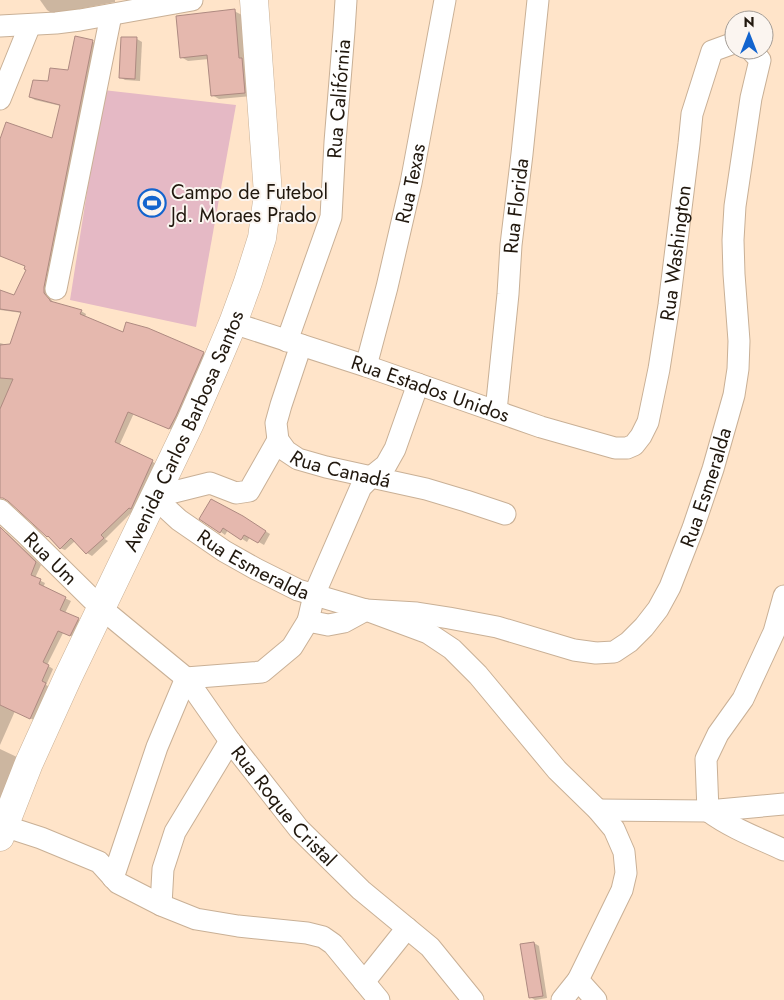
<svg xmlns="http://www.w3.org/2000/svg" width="784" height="1000" font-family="Jost,sans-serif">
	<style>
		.green { fill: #e5b9c5 }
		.shadow { fill: #0003 }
		.building { fill: #e5b8ae; stroke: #ae8a81 }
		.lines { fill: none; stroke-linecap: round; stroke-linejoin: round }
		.minor-casing { stroke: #c9b096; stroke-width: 23 }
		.secondary-casing { stroke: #c9b096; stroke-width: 29 }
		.minor { stroke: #fff; stroke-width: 21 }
		.secondary { stroke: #fff; stroke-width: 28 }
		.labels { text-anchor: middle; stroke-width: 4; stroke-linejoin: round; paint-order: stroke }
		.street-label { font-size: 20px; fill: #21180e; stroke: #fbf5f0 }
		.poi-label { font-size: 20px; fill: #21180e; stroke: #fbf5f0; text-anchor: start }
	</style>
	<rect width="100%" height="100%" fill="#ffe4c9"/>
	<path class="green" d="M 103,90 L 236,105 L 196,327 L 70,300 Z"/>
	<g class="shadow">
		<path d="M 40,0 L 115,0 L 115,2 L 53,14 L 47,10 Z"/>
		<path d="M 234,11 L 242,15 L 252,96 L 219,99 L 212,95 L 209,59 L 188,61 L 181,57 Z"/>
		<path d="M 76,38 L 93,42 L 98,44 L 48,290 L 49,297 L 54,303 L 81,311 L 86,314 L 85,317 L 124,333 L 203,353 L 208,356 L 174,431 L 134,413 L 119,446 L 157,464 L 134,510 L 105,539 L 108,541 L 92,556 L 87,553 L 75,541 L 65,550 L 60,548 L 12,502 L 0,485 L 0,343 L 11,346 L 22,313 L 0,310 L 0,291 L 15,297 L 27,270 L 26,266 L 0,256 L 0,144 L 53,140 L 61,106 L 35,100 L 30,97 L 49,82 L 69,72 Z"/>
		<path d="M 137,39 L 142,42 L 140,81 L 125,80 L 120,77 Z"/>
		<path d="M 211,500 L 243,517 L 270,534 L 264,545 L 250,537 L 247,542 L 228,530 L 225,535 L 221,532 Z"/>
		<path d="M 3,531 L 7,533 L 41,565 L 35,578 L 45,583 L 43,588 L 71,601 L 65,613 L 83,622 L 76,638 L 63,633 L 47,665 L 53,669 L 46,685 L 50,687 L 36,721 L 15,711 L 0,745 L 0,540 Z"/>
		<path d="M 0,749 L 19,758 L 0,802 Z"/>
		<path d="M 534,943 L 539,946 L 547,998 L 535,1000 L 530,997 Z"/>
	</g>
	<g class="building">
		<path d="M 235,9 L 239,58 L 242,58 L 245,93 L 211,96 L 207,55 L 180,58 L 176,16 Z"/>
		<path d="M 75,36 L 93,40 L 44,287 L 44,293 L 50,300 L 50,301 L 82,310 L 80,314 L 123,332 L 126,322 L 148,328 L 204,352 L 176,416 L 169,429 L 128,412 L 115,442 L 153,460 L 131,509 L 129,508 L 101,535 L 104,538 L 86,554 L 71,538 L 60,549 L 48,536 L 47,537 L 8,501 L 3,498 L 0,498 L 0,409 L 13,379 L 0,378 L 0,345 L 10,344 L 21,312 L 0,309 L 0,290 L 14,295 L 26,270 L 24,269 L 25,266 L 0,256 L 0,139 L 6,122 L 52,138 L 60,105 L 29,97 L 33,80 L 48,81 L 50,68 L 68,70 Z"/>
		<path d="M 121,37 L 137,37 L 135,79 L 119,78 Z"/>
		<path d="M 211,499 L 243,516 L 266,531 L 258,543 L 244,535 L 241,540 L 223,528 L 220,533 L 199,519 Z"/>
		<path d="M 0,527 L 36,562 L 31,575 L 41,579 L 39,584 L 66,597 L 60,610 L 79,618 L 70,636 L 58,631 L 43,662 L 49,665 L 42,681 L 46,683 L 30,719 L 0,705 Z"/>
		<path d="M 534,942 L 543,996 L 529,998 L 520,944 Z"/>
	</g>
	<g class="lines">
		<g class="minor-casing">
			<g id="minor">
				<path d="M 0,26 L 56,23 L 80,20 L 192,0"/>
				<path d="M 0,99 L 30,25"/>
				<path d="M 56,289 L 111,15"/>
				<path id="s1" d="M 233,323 L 366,366 L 541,427 L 615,448 L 627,448 L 634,445 L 641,436 L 648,422 L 659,369 L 669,305 L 689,144 L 692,114 L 712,51 L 734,43"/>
				<path id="s2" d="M 287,341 L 331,217 L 335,142 L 344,31 L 346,0"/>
				<path id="s3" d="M 301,345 L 281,405 L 276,423 L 278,440 L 286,451 L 298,459 L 326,467 L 426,489 L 466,501 L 505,514"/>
				<path id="s4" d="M 366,366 L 387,287 L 411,183 L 445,0"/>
				<path id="s5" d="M 496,411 L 508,294 L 511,245 L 522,154 L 538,0"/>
				<path id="s6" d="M 154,497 L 179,520 L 224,551 L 256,569 L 298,590 L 366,610 L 428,633 L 452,649 L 478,675 L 557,770 L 598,810 L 614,829 L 624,852 L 626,873 L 622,890 L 578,980 L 596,1000"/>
				<path d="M 154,497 L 210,483 L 236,493 L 249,491 L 278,440"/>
				<path id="s7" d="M 0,510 L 25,533 L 101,608 L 186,678 L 230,741 L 299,829 L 361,890 L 430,947 L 473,1000"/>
				<path d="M 784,596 L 774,632 L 743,699 L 718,734 L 706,759 L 708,811 C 731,828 758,838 784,850"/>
				<path id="s8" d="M 366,610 L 417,613 L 449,618 L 497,627 L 574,650 L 596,653 L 614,652 L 629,642 L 644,627 L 658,609 L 670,587 L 693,528 L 713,469 L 734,395 L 738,369 L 739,341 L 734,274 L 733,240 L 735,206 L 751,98 L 760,60 L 751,50"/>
				<path d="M 366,610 L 344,622 L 328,625 L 308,621 L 314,595 L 361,487 L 371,477 L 386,465 L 395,449 L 418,384"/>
				<path d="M 598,810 L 708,811 L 784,804"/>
				<path d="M 4,826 L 41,838 L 99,862 L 118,883 L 161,905 L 196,919 L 238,926 L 307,933 L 323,937 L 333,944 L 379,1000"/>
				<path d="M 113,878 L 157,747 L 186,678 L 262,672 L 292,647 L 308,621"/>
				<path d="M 161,905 L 163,869 L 175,832 L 230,741"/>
				<path d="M 364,982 L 407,928"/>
				<path d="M 562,1000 L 578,980"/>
			</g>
		</g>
		<g class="secondary-casing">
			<g id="secondary">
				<path id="s9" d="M 0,837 L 29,763 L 68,677 L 190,423 L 214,368 L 233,323 L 248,282 L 262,238 L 268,194 L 254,0"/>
			</g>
		</g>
		<use href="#minor" class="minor"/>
		<use href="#secondary" class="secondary"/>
	</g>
	<defs>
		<g id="stadium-ring" transform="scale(1.4375)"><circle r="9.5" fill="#fbf5f0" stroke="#1364ce" stroke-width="1.5"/><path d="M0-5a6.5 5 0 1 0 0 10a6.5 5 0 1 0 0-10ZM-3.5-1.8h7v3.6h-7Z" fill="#1364ce"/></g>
	</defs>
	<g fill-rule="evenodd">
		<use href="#stadium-ring" x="152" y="203"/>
	</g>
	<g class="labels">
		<g class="street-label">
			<text dy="7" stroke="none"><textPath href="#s2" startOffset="250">Rua Califórnia</textPath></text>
			<text dy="7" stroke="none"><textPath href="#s4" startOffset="188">Rua Texas</textPath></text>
			<text dy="7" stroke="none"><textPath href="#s5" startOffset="206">Rua Florida</textPath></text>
			<text dy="7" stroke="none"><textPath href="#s1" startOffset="620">Rua Washington</textPath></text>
			<text dy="7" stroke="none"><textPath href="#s1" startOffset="208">Rua Estados Unidos</textPath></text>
			<text dy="7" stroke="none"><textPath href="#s9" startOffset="446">Avenida Carlos Barbosa Santos</textPath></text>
			<text dy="7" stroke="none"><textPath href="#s3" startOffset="171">Rua Canadá</textPath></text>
			<text dy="7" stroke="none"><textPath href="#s8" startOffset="446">Rua Esmeralda</textPath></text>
			<text dy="7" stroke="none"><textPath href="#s7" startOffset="70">Rua Um</textPath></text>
			<text dy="7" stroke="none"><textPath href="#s6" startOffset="121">Rua Esmeralda</textPath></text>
			<text dy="7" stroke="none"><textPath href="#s7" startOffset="412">Rua Roque Cristal</textPath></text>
		</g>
		<g class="poi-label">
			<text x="171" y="199">Campo de Futebol<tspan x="171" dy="23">Jd. Moraes Prado</tspan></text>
		</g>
	</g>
	<g transform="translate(749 35)"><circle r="24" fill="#fbf5f0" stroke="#a49d96"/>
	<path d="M0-4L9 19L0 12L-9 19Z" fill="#1364ce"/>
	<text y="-8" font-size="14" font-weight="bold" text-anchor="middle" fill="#21180e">N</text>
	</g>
</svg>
